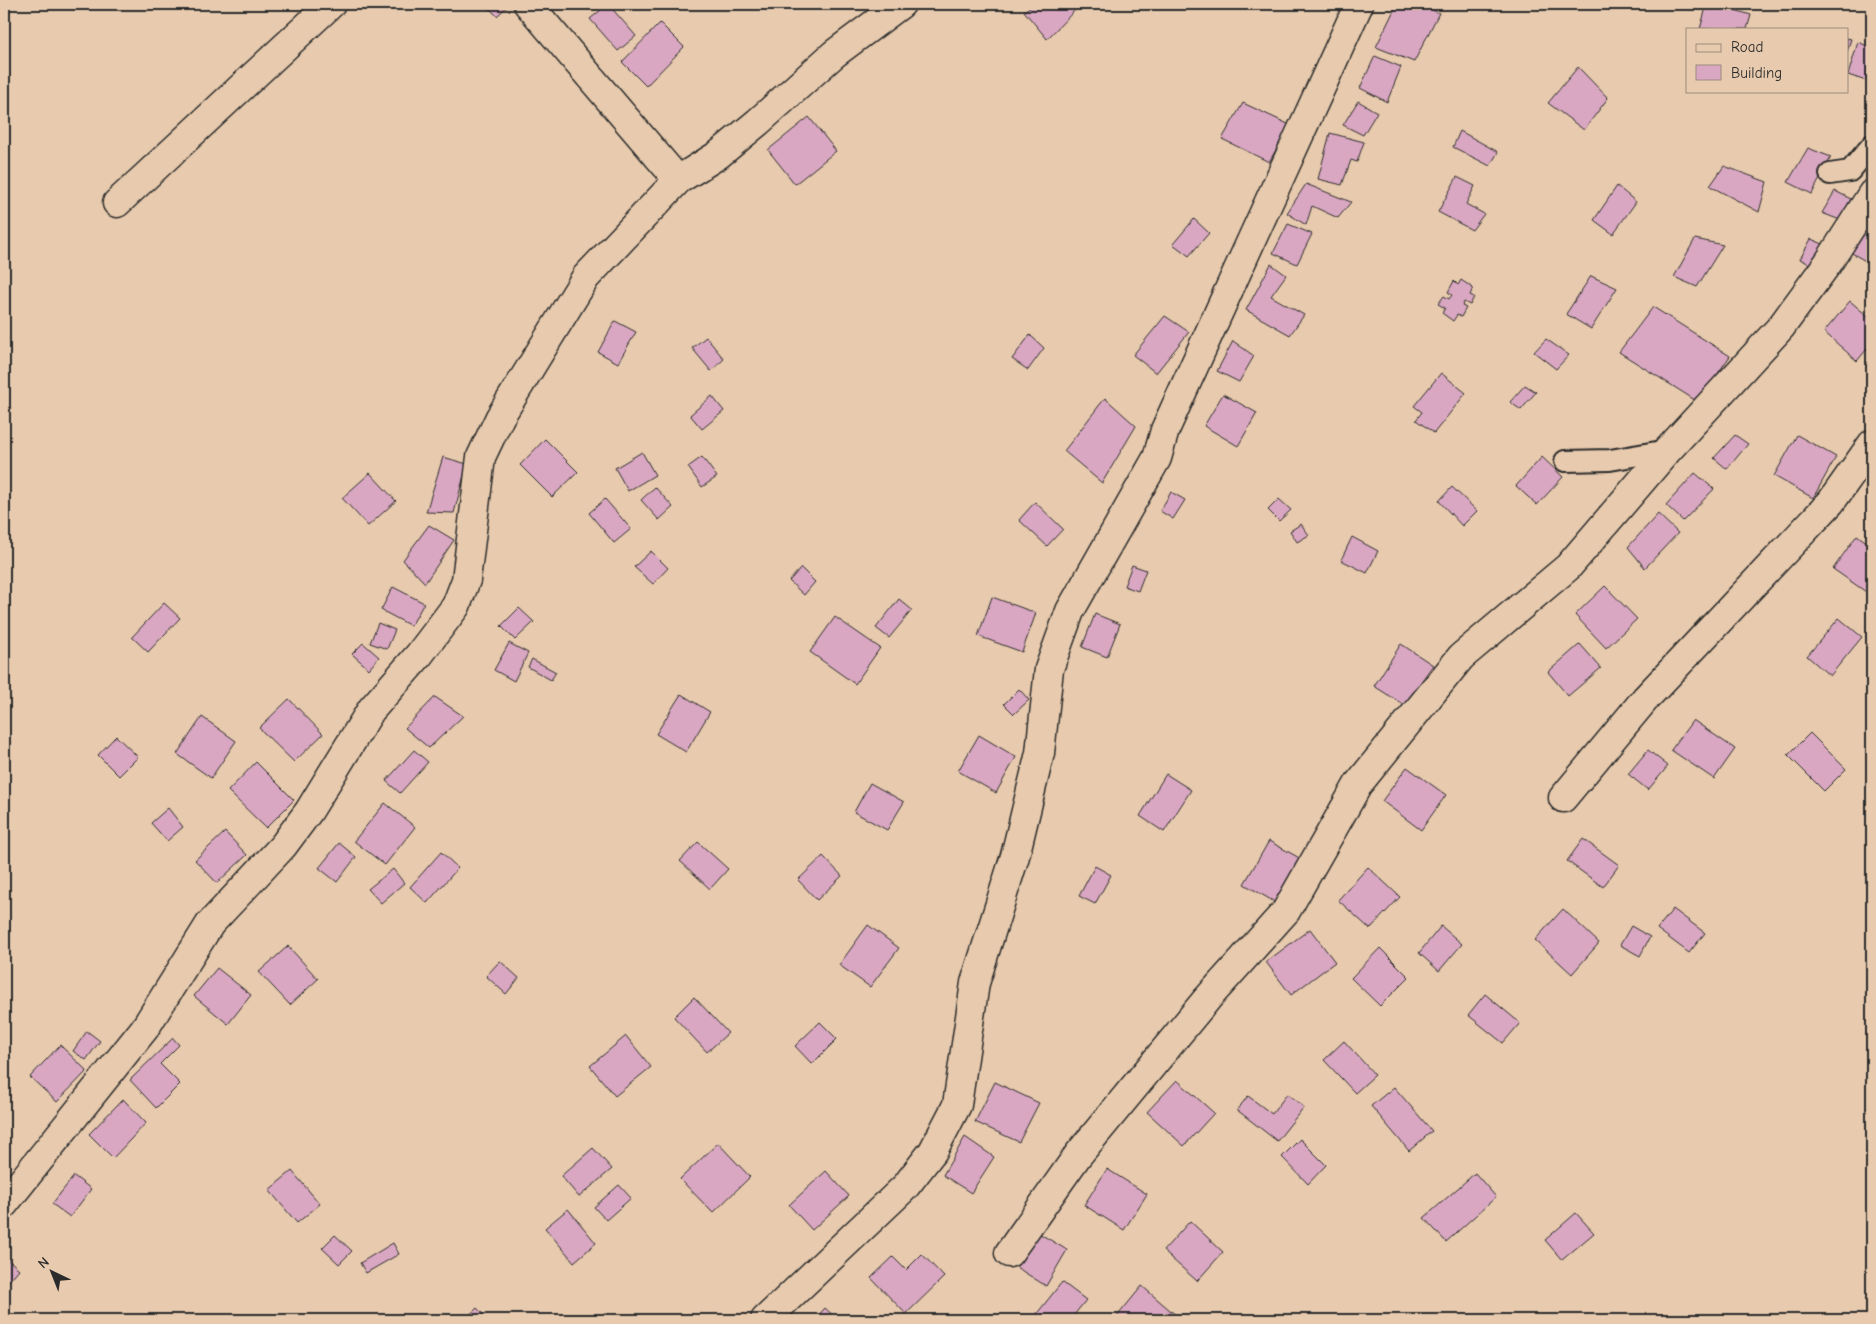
<svg xmlns="http://www.w3.org/2000/svg" width="1876" height="1324" font-family="'Comic Neue',sans-serif">
	<style>
		.building { fill: #daa7c3; stroke: #2b2b2b }
		.lines { fill: none; stroke-linecap: round; stroke-linejoin: round }
		.lane-casing { stroke: #2b2b2b; stroke-width: 24 }
		.street-casing { stroke: #2b2b2b; stroke-width: 31 }
		.lane { stroke: #e8cbae; stroke-width: 20 }
		.street { stroke: #e8cbae; stroke-width: 28 }
	</style>
	<rect width="100%" height="100%" fill="#e8cbae"/>
	<filter id="ink" filterUnits="userSpaceOnUse"><feTurbulence type="fractalNoise" baseFrequency=".02" numOctaves="2"/><feDisplacementMap in="SourceGraphic" scale="10" xChannelSelector="R" yChannelSelector="G"/><feConvolveMatrix kernelMatrix="1 2 1 2 8 2 1 2 1" color-interpolation-filters="sRGB"/></filter>
	<g filter="url(#ink)">
		<g class="building">
			<path d="M 485,4 L 510,4 L 497,16 Z"/>
			<path d="M 608,4 L 636,36 L 618,51 L 590,19 Z"/>
			<path d="M 1034,4 L 1079,4 L 1080,5 L 1047,39 L 1024,11 Z"/>
			<path d="M 1397,4 L 1419,4 L 1439,13 L 1414,62 L 1376,47 Z"/>
			<path d="M 1707,4 L 1715,4 L 1751,15 L 1747,29 L 1700,29 Z"/>
			<path d="M 660,23 L 684,47 L 646,86 L 622,62 Z"/>
			<path d="M 1847,38 L 1851,39 L 1847,52 Z"/>
			<path d="M 1858,42 L 1872,48 L 1872,83 L 1848,75 Z"/>
			<path d="M 1375,56 L 1401,67 L 1387,102 L 1360,88 Z"/>
			<path d="M 1578,67 L 1608,98 L 1584,130 L 1548,103 Z"/>
			<path d="M 1358,101 L 1377,112 L 1363,135 L 1343,125 Z"/>
			<path d="M 1243,103 L 1290,125 L 1269,162 L 1222,139 Z"/>
			<path d="M 809,117 L 836,151 L 795,184 L 768,150 Z"/>
			<path d="M 1460,131 L 1498,152 L 1490,166 L 1453,147 Z"/>
			<path d="M 1330,133 L 1364,142 L 1357,162 L 1351,160 L 1342,185 L 1318,179 Z"/>
			<path d="M 1808,148 L 1831,157 L 1812,194 L 1788,182 Z"/>
			<path d="M 1724,166 L 1767,182 L 1759,212 L 1710,186 Z"/>
			<path d="M 1457,177 L 1475,186 L 1466,204 L 1484,214 L 1472,230 L 1438,212 Z"/>
			<path d="M 1306,184 L 1351,202 L 1338,218 L 1312,206 L 1306,225 L 1287,213 Z"/>
			<path d="M 1617,186 L 1636,202 L 1613,234 L 1594,220 Z"/>
			<path d="M 1835,191 L 1851,199 L 1840,220 L 1822,213 Z"/>
			<path d="M 1194,219 L 1209,233 L 1189,256 L 1173,244 Z"/>
			<path d="M 1870,221 L 1872,222 L 1872,259 L 1869,263 L 1850,252 Z"/>
			<path d="M 1288,224 L 1312,234 L 1297,264 L 1273,253 Z"/>
			<path d="M 1695,239 L 1723,245 L 1697,287 L 1674,277 Z"/>
			<path d="M 1811,239 L 1828,246 L 1817,268 L 1800,259 Z"/>
			<path d="M 1271,264 L 1286,275 L 1271,296 L 1304,315 L 1290,335 L 1246,310 Z"/>
			<path d="M 1591,276 L 1617,288 L 1591,329 L 1566,314 Z"/>
			<path d="M 1461,280 L 1473,288 L 1470,295 L 1474,297 L 1470,305 L 1464,302 L 1462,306 L 1466,308 L 1461,317 L 1457,315 L 1453,321 L 1442,313 L 1445,308 L 1438,304 L 1444,296 L 1449,299 L 1452,295 L 1448,292 L 1454,281 L 1458,285 Z"/>
			<path d="M 1850,301 L 1872,320 L 1872,343 L 1857,361 L 1824,332 Z"/>
			<path d="M 1653,307 L 1730,356 L 1698,402 L 1619,352 Z"/>
			<path d="M 1165,316 L 1189,332 L 1156,373 L 1133,355 Z"/>
			<path d="M 615,321 L 636,332 L 618,363 L 598,352 Z"/>
			<path d="M 1030,335 L 1044,348 L 1028,370 L 1012,359 Z"/>
			<path d="M 706,337 L 724,359 L 711,371 L 692,348 Z"/>
			<path d="M 1546,339 L 1569,355 L 1556,369 L 1534,352 Z"/>
			<path d="M 1233,341 L 1254,356 L 1239,382 L 1217,371 Z"/>
			<path d="M 1441,373 L 1466,393 L 1434,433 L 1416,420 L 1422,412 L 1414,406 Z"/>
			<path d="M 1525,385 L 1536,392 L 1521,410 L 1510,402 Z"/>
			<path d="M 1223,394 L 1257,413 L 1238,446 L 1204,426 Z"/>
			<path d="M 712,396 L 724,411 L 702,429 L 690,415 Z"/>
			<path d="M 1105,398 L 1136,426 L 1102,483 L 1064,451 Z"/>
			<path d="M 1735,435 L 1748,444 L 1727,469 L 1714,458 Z"/>
			<path d="M 1797,435 L 1836,457 L 1813,498 L 1774,476 Z"/>
			<path d="M 545,439 L 578,472 L 552,497 L 520,465 Z"/>
			<path d="M 642,452 L 655,475 L 628,491 L 615,468 Z"/>
			<path d="M 443,457 L 467,464 L 454,513 L 426,512 Z"/>
			<path d="M 702,457 L 717,477 L 702,487 L 688,467 Z"/>
			<path d="M 1542,457 L 1563,477 L 1537,505 L 1516,486 Z"/>
			<path d="M 370,473 L 396,501 L 368,526 L 342,498 Z"/>
			<path d="M 1695,473 L 1714,489 L 1683,521 L 1666,505 Z"/>
			<path d="M 655,487 L 673,507 L 659,520 L 641,500 Z"/>
			<path d="M 1452,487 L 1477,511 L 1462,526 L 1439,501 Z"/>
			<path d="M 1171,492 L 1185,500 L 1173,519 L 1160,511 Z"/>
			<path d="M 605,499 L 631,529 L 614,543 L 589,513 Z"/>
			<path d="M 1279,499 L 1291,510 L 1279,521 L 1268,510 Z"/>
			<path d="M 1035,502 L 1063,529 L 1047,546 L 1019,520 Z"/>
			<path d="M 1658,514 L 1678,533 L 1645,568 L 1628,547 Z"/>
			<path d="M 1301,524 L 1309,535 L 1297,542 L 1290,531 Z"/>
			<path d="M 429,525 L 454,540 L 425,583 L 403,560 Z"/>
			<path d="M 1857,535 L 1872,546 L 1872,596 L 1833,569 Z"/>
			<path d="M 1352,537 L 1378,551 L 1367,573 L 1341,560 Z"/>
			<path d="M 651,551 L 668,568 L 653,584 L 634,567 Z"/>
			<path d="M 1132,565 L 1146,570 L 1138,591 L 1124,586 Z"/>
			<path d="M 801,568 L 815,582 L 804,595 L 789,581 Z"/>
			<path d="M 1605,586 L 1637,619 L 1606,648 L 1575,615 Z"/>
			<path d="M 393,587 L 424,603 L 411,626 L 381,610 Z"/>
			<path d="M 992,597 L 1036,613 L 1022,652 L 978,636 Z"/>
			<path d="M 899,599 L 912,610 L 889,638 L 876,628 Z"/>
			<path d="M 164,603 L 180,618 L 148,652 L 132,637 Z"/>
			<path d="M 519,608 L 534,622 L 515,640 L 501,626 Z"/>
			<path d="M 1095,614 L 1120,624 L 1107,657 L 1082,647 Z"/>
			<path d="M 835,617 L 880,648 L 855,684 L 810,652 Z"/>
			<path d="M 1839,618 L 1862,637 L 1830,676 L 1807,656 Z"/>
			<path d="M 378,623 L 395,630 L 387,649 L 370,643 Z"/>
			<path d="M 363,643 L 379,657 L 369,669 L 352,654 Z"/>
			<path d="M 509,643 L 528,653 L 514,681 L 494,670 Z"/>
			<path d="M 1401,644 L 1433,665 L 1404,705 L 1374,686 Z"/>
			<path d="M 1580,644 L 1601,668 L 1568,696 L 1548,672 Z"/>
			<path d="M 532,659 L 556,672 L 551,680 L 528,667 Z"/>
			<path d="M 1019,689 L 1029,700 L 1014,714 L 1004,704 Z"/>
			<path d="M 681,694 L 710,712 L 686,752 L 656,734 Z"/>
			<path d="M 435,697 L 463,716 L 429,748 L 405,728 Z"/>
			<path d="M 289,699 L 323,734 L 294,762 L 259,728 Z"/>
			<path d="M 202,717 L 236,741 L 211,778 L 177,754 Z"/>
			<path d="M 1693,720 L 1735,749 L 1714,779 L 1671,750 Z"/>
			<path d="M 1810,733 L 1846,769 L 1824,791 L 1788,755 Z"/>
			<path d="M 979,735 L 1016,757 L 996,793 L 958,771 Z"/>
			<path d="M 116,736 L 138,757 L 119,776 L 98,755 Z"/>
			<path d="M 414,750 L 428,762 L 400,793 L 386,781 Z"/>
			<path d="M 1648,750 L 1668,766 L 1648,790 L 1628,774 Z"/>
			<path d="M 256,762 L 294,800 L 266,828 L 228,791 Z"/>
			<path d="M 1407,767 L 1446,795 L 1421,830 L 1382,801 Z"/>
			<path d="M 1166,774 L 1191,790 L 1164,832 L 1140,816 Z"/>
			<path d="M 870,783 L 904,802 L 887,830 L 854,812 Z"/>
			<path d="M 385,803 L 415,827 L 385,865 L 354,841 Z"/>
			<path d="M 168,808 L 183,827 L 167,841 L 151,823 Z"/>
			<path d="M 225,832 L 247,855 L 217,883 L 195,860 Z"/>
			<path d="M 1583,839 L 1619,865 L 1603,887 L 1567,861 Z"/>
			<path d="M 1269,841 L 1303,860 L 1278,904 L 1244,884 Z"/>
			<path d="M 698,842 L 728,869 L 710,889 L 680,861 Z"/>
			<path d="M 339,843 L 356,857 L 337,882 L 319,868 Z"/>
			<path d="M 441,852 L 458,868 L 427,903 L 410,887 Z"/>
			<path d="M 823,856 L 842,876 L 817,900 L 798,880 Z"/>
			<path d="M 1095,866 L 1111,875 L 1095,904 L 1079,896 Z"/>
			<path d="M 1368,867 L 1400,897 L 1370,929 L 1338,900 Z"/>
			<path d="M 393,869 L 404,883 L 381,903 L 368,889 Z"/>
			<path d="M 1563,909 L 1599,943 L 1572,974 L 1535,940 Z"/>
			<path d="M 1673,909 L 1705,933 L 1689,953 L 1657,929 Z"/>
			<path d="M 868,925 L 899,948 L 870,987 L 839,965 Z"/>
			<path d="M 1441,926 L 1462,944 L 1439,971 L 1419,953 Z"/>
			<path d="M 1631,926 L 1650,937 L 1640,956 L 1620,945 Z"/>
			<path d="M 1310,929 L 1335,962 L 1291,995 L 1266,962 Z"/>
			<path d="M 288,946 L 318,979 L 290,1005 L 259,972 Z"/>
			<path d="M 1380,948 L 1409,977 L 1380,1006 L 1351,978 Z"/>
			<path d="M 500,961 L 519,978 L 506,994 L 486,976 Z"/>
			<path d="M 217,968 L 251,995 L 228,1024 L 194,996 Z"/>
			<path d="M 1485,994 L 1520,1023 L 1503,1043 L 1468,1015 Z"/>
			<path d="M 694,997 L 728,1033 L 707,1052 L 674,1017 Z"/>
			<path d="M 820,1022 L 837,1039 L 812,1064 L 795,1046 Z"/>
			<path d="M 87,1031 L 100,1041 L 86,1060 L 73,1051 Z"/>
			<path d="M 626,1036 L 651,1067 L 615,1096 L 590,1066 Z"/>
			<path d="M 173,1038 L 179,1045 L 160,1064 L 180,1084 L 156,1108 L 130,1080 Z"/>
			<path d="M 1344,1041 L 1375,1075 L 1355,1093 L 1324,1060 Z"/>
			<path d="M 60,1045 L 87,1071 L 57,1102 L 30,1077 Z"/>
			<path d="M 1177,1080 L 1214,1113 L 1184,1146 L 1147,1112 Z"/>
			<path d="M 995,1082 L 1039,1103 L 1019,1142 L 975,1122 Z"/>
			<path d="M 1394,1087 L 1432,1131 L 1409,1151 L 1371,1106 Z"/>
			<path d="M 1287,1094 L 1304,1107 L 1277,1141 L 1237,1110 L 1248,1096 L 1272,1114 Z"/>
			<path d="M 123,1099 L 146,1123 L 113,1158 L 89,1134 Z"/>
			<path d="M 965,1137 L 994,1157 L 971,1193 L 943,1175 Z"/>
			<path d="M 1300,1139 L 1326,1165 L 1308,1184 L 1282,1157 Z"/>
			<path d="M 718,1143 L 750,1177 L 713,1213 L 680,1179 Z"/>
			<path d="M 593,1148 L 612,1169 L 579,1197 L 561,1176 Z"/>
			<path d="M 1107,1169 L 1147,1194 L 1124,1230 L 1084,1205 Z"/>
			<path d="M 292,1171 L 320,1204 L 297,1223 L 269,1190 Z"/>
			<path d="M 826,1171 L 849,1196 L 812,1230 L 789,1205 Z"/>
			<path d="M 1475,1173 L 1496,1197 L 1446,1242 L 1424,1218 Z"/>
			<path d="M 74,1176 L 91,1189 L 70,1217 L 52,1204 Z"/>
			<path d="M 619,1185 L 631,1198 L 606,1220 L 594,1207 Z"/>
			<path d="M 568,1209 L 596,1243 L 574,1262 L 545,1228 Z"/>
			<path d="M 1576,1213 L 1594,1233 L 1562,1260 L 1545,1240 Z"/>
			<path d="M 1190,1221 L 1223,1252 L 1197,1281 L 1163,1251 Z"/>
			<path d="M 1037,1232 L 1067,1250 L 1046,1286 L 1016,1267 Z"/>
			<path d="M 335,1235 L 352,1251 L 339,1264 L 322,1248 Z"/>
			<path d="M 393,1243 L 399,1254 L 366,1273 L 360,1263 Z"/>
			<path d="M 922,1254 L 944,1277 L 906,1314 L 871,1278 L 893,1257 L 906,1270 Z"/>
			<path d="M 4,1256 L 19,1269 L 4,1287 Z"/>
			<path d="M 1062,1282 L 1086,1300 L 1070,1320 L 1041,1320 L 1035,1316 Z"/>
			<path d="M 1142,1286 L 1178,1317 L 1176,1320 L 1115,1319 Z"/>
			<path d="M 477,1308 L 489,1320 L 464,1320 Z"/>
			<path d="M 825,1308 L 837,1319 L 836,1320 L 814,1320 Z"/>
		</g>
		<g class="lines">
			<g class="lane-casing">
				<g id="lane">
					<path d="M 1830,174 L 1850,171 L 1872,145"/>
					<path d="M 1565,461 L 1610,460 L 1668,450"/>
				</g>
			</g>
			<g class="street-casing">
				<g id="street">
					<path d="M 528,4 L 678,180"/>
					<path d="M 117,203 L 331,4"/>
					<path d="M 1563,798 L 1646,698 L 1831,502 L 1872,444"/>
					<path d="M 4,1204 L 145,1028 L 210,924 L 283,846 L 309,811 L 371,710 L 419,655 L 456,606 L 466,580 L 481,457 L 500,417 L 586,277 L 678,180 L 718,155 L 758,122 L 834,54 L 901,4"/>
					<path d="M 1009,1253 L 1078,1155 L 1207,999 L 1286,911 L 1359,783 L 1461,657 L 1568,567 L 1668,450 L 1781,327 L 1828,263 L 1872,194"/>
					<path d="M 765,1320 L 905,1187 L 933,1151 L 957,1105 L 975,983 L 1015,856 L 1040,753 L 1049,669 L 1070,611 L 1157,458 L 1165,430 L 1359,4"/>
				</g>
			</g>
			<use href="#lane" class="lane"/>
			<use href="#street" class="street"/>
		</g>
	</g>
	<rect width="1876" height="1324" fill="none" stroke="#e8cbae" stroke-width="20"/>
	<rect x="10" y="10" width="1856" height="1304" fill="none" stroke="#2b2b2b" stroke-width="2" filter="url(#ink)"/>
	<rect x="1686" y="28" width="162" height="65" fill="#e8cbae" stroke="#9c8b7a"/>
	<rect x="1696" y="44" width="25" height="8" fill="#e8cbae" stroke="#9c8b7a"/>
	<text x="1731" y="52" font-size="15" fill="#2b2b2b">Road</text>
	<rect x="1696" y="65" width="25" height="15" fill="#daa7c3" stroke="#9c8b7a"/>
	<text x="1731" y="78" font-size="15" fill="#2b2b2b">Building</text>
	<g transform="translate(52 1272) rotate(317)" stroke="#e8cbae" stroke-width="4" paint-order="stroke">
	<path d="M0-4L9 19L0 12L-9 19Z" fill="#2b2b2b"/>
	<text y="-8" font-size="14" font-weight="bold" text-anchor="middle" fill="#2b2b2b">N</text>
	</g>
</svg>
